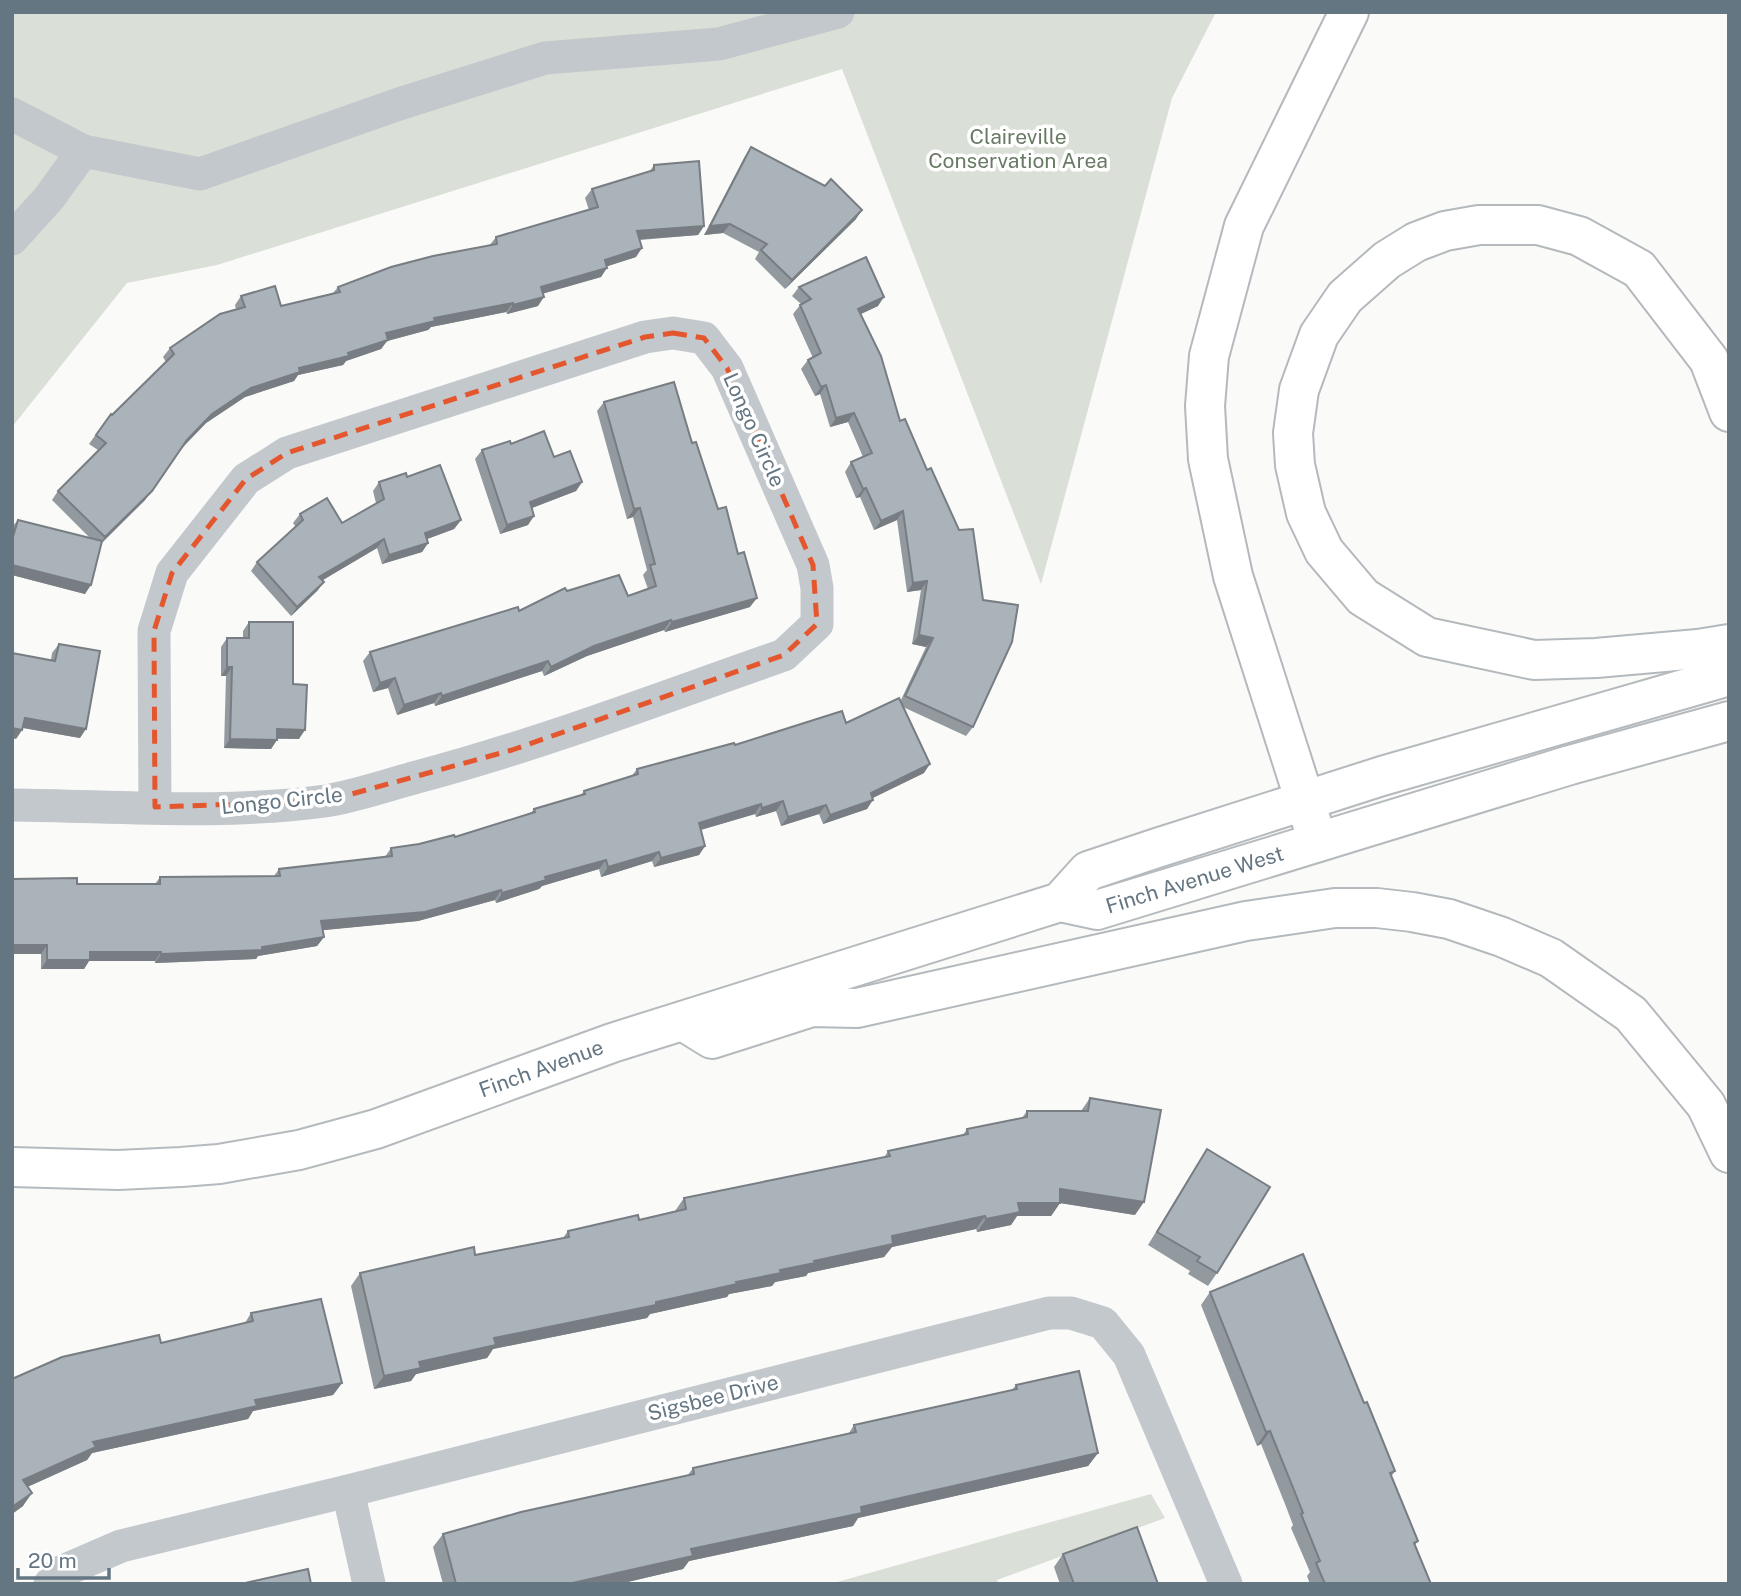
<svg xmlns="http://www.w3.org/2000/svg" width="1741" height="1596" font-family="'Public Sans',sans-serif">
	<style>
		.green { fill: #dadfd7 }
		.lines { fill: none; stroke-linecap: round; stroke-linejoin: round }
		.major-casing { stroke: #b5babe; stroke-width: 42 }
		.highway-casing { stroke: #b4b9bd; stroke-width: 42 }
		.minor { stroke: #c3c8cc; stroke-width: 33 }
		.major { stroke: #fff; stroke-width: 38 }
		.highway { stroke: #fff; stroke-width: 38 }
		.wall { fill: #929a9f }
		.shaded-wall { fill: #777d82 }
		.building { fill: #aab3b9; stroke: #777d82; stroke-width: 2 }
		.marked { fill: none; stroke: #e4572e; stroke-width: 5; stroke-dasharray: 14 9; stroke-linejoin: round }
		.labels { text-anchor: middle; stroke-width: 7; stroke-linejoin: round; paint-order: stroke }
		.park-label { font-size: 21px; fill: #687a64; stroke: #fff }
		.street-label { font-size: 21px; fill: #657683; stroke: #fff }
	</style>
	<rect width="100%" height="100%" fill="#fafaf8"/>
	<g class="green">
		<path d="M 12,12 L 1216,12 L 1172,98 L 1041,584 L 842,69 L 217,265 L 127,283 L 12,427 Z"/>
		<path d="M 1151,1494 L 1165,1518 L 997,1580 L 998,1584 L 830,1584 Z"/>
	</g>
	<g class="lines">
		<g class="major-casing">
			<g id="major">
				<path id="s1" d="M 1060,902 L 1097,910 L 1570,765 L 1729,721"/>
				<path id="s2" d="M 12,1167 L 118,1170 L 181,1167 L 219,1164 L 299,1150 L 376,1129 L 612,1043 L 1060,902 L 1088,871 L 1157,848 L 1382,776 L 1729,676"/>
			</g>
		</g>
		<g class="highway-casing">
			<g id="highway">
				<path d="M 1729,412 L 1709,360 L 1639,269 L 1579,236 L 1538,225 L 1479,225 L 1445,231 L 1416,242 L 1387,260 L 1345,297 L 1319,335 L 1299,390 L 1293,433 L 1295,465 L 1306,513 L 1324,551 L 1363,597 L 1427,637 L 1534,660 L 1596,658 L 1698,649 L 1729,644"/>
				<path d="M 1318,842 L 1233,576 L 1208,459 L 1205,406 L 1209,356 L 1244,226 L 1349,12"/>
				<path d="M 683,1021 L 712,1039 L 812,1007 L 857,1008 L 1246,921 L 1335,908 L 1377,908 L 1412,912 L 1449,919 L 1502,937 L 1551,958 L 1631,1014 L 1706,1105 L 1729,1153"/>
			</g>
		</g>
		<g class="minor">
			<path d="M 12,114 L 83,151 L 49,198 L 12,239"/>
			<path d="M 83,151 L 200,174 L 399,104 L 545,58 L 719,44 L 838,12"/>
			<path d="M 12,805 C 116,806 222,815 325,801 C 356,796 387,785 417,777 C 542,744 663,697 784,655 L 817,624 L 817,588 L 813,565 L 727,368 L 704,338 L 673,333 L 645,337 L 287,453 L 246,479 L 172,573 L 154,631 L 155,807"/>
			<path d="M 348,1491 L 369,1584"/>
			<path d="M 50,1584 L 61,1572 L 121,1546 L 348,1491 L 1049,1313 L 1071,1313 L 1103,1323 L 1129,1355 L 1226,1584"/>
		</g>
		<use href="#major" class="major"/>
		<use href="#highway" class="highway"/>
	</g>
	<g class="wall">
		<path d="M 751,147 L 856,219 L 785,289 L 755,259 L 759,252 L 723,233 L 704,235 L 745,156 Z"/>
		<path d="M 654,165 L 704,226 L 698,235 L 640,240 L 636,257 L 607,266 L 601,277 L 543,293 L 538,306 L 507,314 L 506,312 L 431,327 L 428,330 L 387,341 L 381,349 L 346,361 L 343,365 L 298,375 L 294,381 L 245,397 L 206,423 L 181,449 L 145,500 L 102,543 L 85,594 L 12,575 L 12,527 L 18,520 L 90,538 L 52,500 L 58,491 L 98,450 L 89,444 L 104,423 L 166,362 L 163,357 L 170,348 L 236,309 L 235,305 L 241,296 L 281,306 L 333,293 L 338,287 L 489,246 L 496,237 L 589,210 L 585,198 L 592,189 L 650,171 Z"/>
		<path d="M 799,287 L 878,306 L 861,314 L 973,727 L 966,736 L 903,707 L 924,773 L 873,798 L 867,809 L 823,824 L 819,814 L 781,826 L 776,811 L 756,817 L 755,814 L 701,830 L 705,846 L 699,855 L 654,867 L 652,861 L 601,877 L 599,869 L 542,886 L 539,889 L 496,903 L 495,900 L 418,921 L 322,930 L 324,937 L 317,946 L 258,956 L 256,959 L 155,963 L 155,961 L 89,961 L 84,969 L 41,969 L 41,954 L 12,954 L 77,884 L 155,884 L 160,877 L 274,876 L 279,869 L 385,857 L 391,848 L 419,844 L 455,837 L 531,813 L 534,809 L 581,795 L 584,791 L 631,777 L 637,769 L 735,745 L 846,723 L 900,702 L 926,647 L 912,644 L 921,590 L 907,592 L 897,520 L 874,530 L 860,497 L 856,498 L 845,472 L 851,462 L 863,457 L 848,422 L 830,427 L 820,394 L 815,396 L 801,369 L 808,360 L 813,358 L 793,314 L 801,304 L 792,296 Z"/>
		<path d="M 604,402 L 692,443 L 718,509 L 750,607 L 665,632 L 664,630 L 587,656 L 544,676 L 542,671 L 435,706 L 434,703 L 397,715 L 388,688 L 373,692 L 363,661 L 370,652 L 519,611 L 567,591 L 628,596 L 648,589 L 643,575 L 647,570 L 633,517 L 627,519 L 597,411 Z"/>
		<path d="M 511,444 L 554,457 L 582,482 L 576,491 L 532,508 L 528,525 L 500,534 L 475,459 L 482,450 Z"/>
		<path d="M 407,477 L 461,520 L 454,529 L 427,539 L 428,543 L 422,552 L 382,564 L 377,548 L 322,580 L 324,582 L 317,591 L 291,616 L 251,571 L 257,562 L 296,527 L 293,523 L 300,514 L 342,523 L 376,503 L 373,491 L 379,482 Z"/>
		<path d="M 249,622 L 293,684 L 299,739 L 277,739 L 271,749 L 224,748 L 226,676 L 221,676 L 221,647 L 227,638 L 243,638 L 243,631 Z"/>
		<path d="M 59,644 L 80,738 L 23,728 L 16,739 L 51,660 L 52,653 Z"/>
		<path d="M 1090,1098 L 1135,1215 L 1060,1203 L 1051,1216 L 1017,1216 L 1011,1225 L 977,1232 L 976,1229 L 892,1247 L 884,1257 L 808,1273 L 806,1276 L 775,1282 L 772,1286 L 729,1294 L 727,1297 L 650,1314 L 647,1318 L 493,1349 L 487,1358 L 416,1374 L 411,1381 L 374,1389 L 351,1286 L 360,1273 L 475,1255 L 563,1238 L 568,1231 L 639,1220 L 675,1211 L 684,1198 L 884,1158 L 888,1151 L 963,1135 L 967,1129 L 1022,1118 L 1027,1111 L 1081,1111 Z"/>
		<path d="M 1207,1149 L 1217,1273 L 1208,1286 L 1188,1274 L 1190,1271 L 1148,1245 L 1198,1163 Z"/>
		<path d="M 1210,1292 L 1364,1403 L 1395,1471 L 1391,1477 L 1418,1541 L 1415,1545 L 1431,1584 L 1310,1584 L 1307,1576 L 1310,1572 L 1291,1528 L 1293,1525 L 1285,1504 L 1261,1444 L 1257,1446 L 1201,1305 Z"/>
		<path d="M 251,1313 L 342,1383 L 333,1395 L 253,1411 L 248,1419 L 92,1453 L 87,1460 L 27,1487 L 23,1506 L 12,1514 L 12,1379 L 245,1323 Z"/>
		<path d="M 1016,1385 L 1098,1453 L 1088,1466 L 858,1518 L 853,1526 L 689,1561 L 683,1569 L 619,1584 L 443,1584 L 433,1547 L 443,1534 L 688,1475 L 693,1468 L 849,1433 L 854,1425 L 1012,1390 Z"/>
		<path d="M 1063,1554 L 1158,1584 L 1060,1584 L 1054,1567 Z"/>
	</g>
	<g class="shaded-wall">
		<path d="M 862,210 L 856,219 L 785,289 L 792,280 Z"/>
		<path d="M 730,224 L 723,233 L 704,235 L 710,226 Z"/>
		<path d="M 704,226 L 698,235 L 631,240 L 637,231 Z"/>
		<path d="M 642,248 L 636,257 L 599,269 L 605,260 Z"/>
		<path d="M 607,268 L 601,277 L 535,296 L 541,287 Z"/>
		<path d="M 544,297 L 538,306 L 507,314 L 513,305 Z"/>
		<path d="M 884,297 L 878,306 L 852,318 L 858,309 Z"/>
		<path d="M 513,303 L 506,312 L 431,327 L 428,330 L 387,341 L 381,349 L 346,361 L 343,365 L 298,375 L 294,381 L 245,397 L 206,423 L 181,449 L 187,440 L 212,414 L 251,388 L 299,368 L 348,353 L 386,333 L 434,318 Z"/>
		<path d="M 826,385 L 820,394 L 815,396 L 821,387 Z"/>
		<path d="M 854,413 L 848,422 L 830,427 L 836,418 Z"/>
		<path d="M 582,482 L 576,491 L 524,511 L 530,502 Z"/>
		<path d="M 866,488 L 860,497 L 856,498 L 863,489 Z"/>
		<path d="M 152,491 L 145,500 L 98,546 L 105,537 Z"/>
		<path d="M 640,508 L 633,517 L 627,519 L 634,509 Z"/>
		<path d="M 903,511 L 897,520 L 874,530 L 881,521 Z"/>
		<path d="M 534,516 L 528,525 L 500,534 L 507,525 Z"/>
		<path d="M 461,520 L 454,529 L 419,542 L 425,533 Z"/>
		<path d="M 384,539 L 377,548 L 313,586 L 319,577 Z"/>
		<path d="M 428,543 L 422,552 L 382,564 L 389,555 Z"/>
		<path d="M 12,565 L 91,585 L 85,594 L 12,575 Z"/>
		<path d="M 927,581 L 921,590 L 907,592 L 913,583 Z"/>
		<path d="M 324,582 L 317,591 L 291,616 L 297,607 Z"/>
		<path d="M 757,598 L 750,607 L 665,632 L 672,622 Z"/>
		<path d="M 671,620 L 664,630 L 587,656 L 544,676 L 551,667 L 594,646 Z"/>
		<path d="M 919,635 L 933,638 L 926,647 L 912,644 Z"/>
		<path d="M 548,661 L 542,671 L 435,706 L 442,696 Z"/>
		<path d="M 227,667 L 232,667 L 226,676 L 221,676 Z"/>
		<path d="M 395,678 L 388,688 L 373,692 L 380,683 Z"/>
		<path d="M 441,693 L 434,703 L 397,715 L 404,705 Z"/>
		<path d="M 25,718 L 86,729 L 80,738 L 18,727 Z"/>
		<path d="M 12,728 L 22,730 L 16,739 L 12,738 Z"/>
		<path d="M 277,729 L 305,730 L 299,739 L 271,738 Z"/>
		<path d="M 230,739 L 277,740 L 271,749 L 224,748 Z"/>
		<path d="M 930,764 L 924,773 L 864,802 L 871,793 Z"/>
		<path d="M 873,800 L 867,809 L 823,824 L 830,815 Z"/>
		<path d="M 783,801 L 776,811 L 756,817 L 762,808 Z"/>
		<path d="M 761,804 L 755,814 L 693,832 L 699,823 Z"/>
		<path d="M 826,805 L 819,814 L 781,826 L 788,817 Z"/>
		<path d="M 705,846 L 699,855 L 654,867 L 661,858 Z"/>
		<path d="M 659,852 L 652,861 L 601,877 L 608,867 Z"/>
		<path d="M 606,860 L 599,869 L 542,886 L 539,889 L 496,903 L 502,893 L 545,877 Z"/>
		<path d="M 501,890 L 495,900 L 418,921 L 315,931 L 321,921 Z"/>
		<path d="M 324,937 L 317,946 L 258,956 L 256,959 L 155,963 L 161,954 L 262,947 Z"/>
		<path d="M 12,945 L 47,945 L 41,954 L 12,954 Z"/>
		<path d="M 90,952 L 161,952 L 155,961 L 89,961 L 84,969 L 41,969 L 47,960 Z"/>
		<path d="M 1060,1189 L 1144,1202 L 1135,1215 L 1060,1203 L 1051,1216 L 1017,1216 L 1011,1225 L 977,1232 L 986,1219 L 1018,1203 Z"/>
		<path d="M 985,1216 L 976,1229 L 892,1247 L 884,1257 L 808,1273 L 806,1276 L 775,1282 L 772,1286 L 729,1294 L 727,1297 L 650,1314 L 647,1318 L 493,1349 L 487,1358 L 416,1374 L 411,1381 L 374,1389 L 384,1376 L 419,1362 L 494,1338 L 656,1302 L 814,1261 L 892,1236 Z"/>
		<path d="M 342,1383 L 333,1395 L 253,1411 L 248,1419 L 92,1453 L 87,1460 L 14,1493 L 23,1480 L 93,1442 L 255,1400 Z"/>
		<path d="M 1270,1431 L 1261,1444 L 1257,1446 L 1266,1432 Z"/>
		<path d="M 1098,1453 L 1088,1466 L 858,1518 L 853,1526 L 689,1561 L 683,1569 L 619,1584 L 568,1584 L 691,1549 L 861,1507 Z"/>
		<path d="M 32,1493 L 23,1506 L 12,1514 L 12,1507 Z"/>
	</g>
	<g class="building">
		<path d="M 751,147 L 825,186 L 831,179 L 862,210 L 792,280 L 761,250 L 767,244 L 730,224 L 710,226 Z"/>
		<path d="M 699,161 L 704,226 L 637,231 L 642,248 L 605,260 L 607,268 L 541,287 L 544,297 L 513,305 L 513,303 L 434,318 L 435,321 L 386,333 L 388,340 L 348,353 L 349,356 L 299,368 L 300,372 L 251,388 L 212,414 L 187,440 L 152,491 L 105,537 L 58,491 L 106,443 L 96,435 L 111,414 L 112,415 L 174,354 L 170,348 L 220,314 L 245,307 L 241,296 L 275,286 L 281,306 L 340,292 L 338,287 L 391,267 L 433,256 L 497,244 L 496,237 L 598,207 L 592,189 L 654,170 L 654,165 Z"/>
		<path d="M 866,257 L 884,297 L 858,309 L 881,356 L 900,421 L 905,419 L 927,470 L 931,468 L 959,530 L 973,529 L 983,600 L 1018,605 L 1012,642 L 973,727 L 905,696 L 933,638 L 919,635 L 927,581 L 913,583 L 903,511 L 881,521 L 866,488 L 863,489 L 851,462 L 872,453 L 854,413 L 836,418 L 826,385 L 821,387 L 808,360 L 821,353 L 800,305 L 811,299 L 799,287 Z"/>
		<path d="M 674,382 L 692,443 L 696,442 L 718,509 L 726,507 L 738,554 L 744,552 L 757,598 L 672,622 L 671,620 L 594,646 L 551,667 L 548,661 L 442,696 L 441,693 L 404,705 L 395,678 L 380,683 L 370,652 L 518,607 L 519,611 L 565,588 L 567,591 L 619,575 L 628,596 L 656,586 L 650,565 L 655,564 L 640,508 L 634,509 L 604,402 Z"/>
		<path d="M 544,431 L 554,457 L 570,451 L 582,482 L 530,502 L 534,516 L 507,525 L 482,450 L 510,441 L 511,444 Z"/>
		<path d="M 440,465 L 461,520 L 425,533 L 428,543 L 389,555 L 384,539 L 319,577 L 324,582 L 297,607 L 257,562 L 303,520 L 300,514 L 327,498 L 342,523 L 384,499 L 379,482 L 406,473 L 407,477 Z"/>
		<path d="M 18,520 L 102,541 L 91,585 L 12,565 L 12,540 Z"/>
		<path d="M 249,622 L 293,622 L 293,684 L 307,685 L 305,730 L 277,729 L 277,740 L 230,739 L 232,667 L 227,667 L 227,638 L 249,638 Z"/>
		<path d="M 59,644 L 100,651 L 86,729 L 25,718 L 22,730 L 12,728 L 12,653 L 55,661 Z"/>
		<path d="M 899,698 L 930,764 L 871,793 L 873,800 L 830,815 L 826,805 L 788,817 L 783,801 L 762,808 L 761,804 L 699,823 L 705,846 L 661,858 L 659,852 L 608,867 L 606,860 L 545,877 L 546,880 L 502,893 L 501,890 L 425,912 L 321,921 L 324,937 L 262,947 L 262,950 L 161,954 L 161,952 L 90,952 L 90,960 L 47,960 L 47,945 L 12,945 L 12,879 L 77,878 L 77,884 L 160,884 L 160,877 L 280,876 L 279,869 L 392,856 L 391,848 L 419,844 L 454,835 L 455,837 L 535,812 L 534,809 L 585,794 L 584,791 L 638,774 L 637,769 L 734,743 L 735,745 L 842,711 L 846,723 Z"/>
		<path d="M 1090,1098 L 1161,1110 L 1144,1202 L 1060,1189 L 1060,1203 L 1018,1203 L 1020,1212 L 986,1219 L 985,1216 L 892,1236 L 893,1244 L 814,1261 L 815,1263 L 780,1270 L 781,1273 L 736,1282 L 737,1284 L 656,1302 L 656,1305 L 494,1338 L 496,1345 L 419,1362 L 421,1368 L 384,1376 L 360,1273 L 474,1247 L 475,1255 L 569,1237 L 568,1231 L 638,1215 L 639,1220 L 686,1209 L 684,1198 L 890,1156 L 888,1151 L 968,1134 L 967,1129 L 1027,1117 L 1027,1111 L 1088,1111 Z"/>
		<path d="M 1207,1149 L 1270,1187 L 1217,1273 L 1197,1261 L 1200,1257 L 1157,1232 Z"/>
		<path d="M 1303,1254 L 1364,1403 L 1367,1402 L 1395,1471 L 1390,1473 L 1418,1541 L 1414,1543 L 1431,1584 L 1325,1584 L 1316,1563 L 1320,1561 L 1301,1514 L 1303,1513 L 1294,1490 L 1270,1431 L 1266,1432 L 1210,1292 Z"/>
		<path d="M 321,1299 L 342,1383 L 255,1400 L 257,1406 L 93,1442 L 96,1447 L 23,1480 L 32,1493 L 12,1507 L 12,1379 L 62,1357 L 159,1335 L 161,1343 L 253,1321 L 251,1313 Z"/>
		<path d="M 1079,1371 L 1098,1453 L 861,1507 L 862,1513 L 691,1549 L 693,1556 L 568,1584 L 456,1584 L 443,1534 L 521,1512 L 694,1474 L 693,1468 L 856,1432 L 854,1425 L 1017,1389 L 1016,1385 Z"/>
		<path d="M 1137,1527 L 1158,1584 L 1074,1584 L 1063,1554 Z"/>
		<path d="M 308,1569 L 311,1584 L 241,1584 Z"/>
	</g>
	<path class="marked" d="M 673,333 L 704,338 L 727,368 L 813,565 L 817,624 L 784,655 L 512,750 L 326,801 L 155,807 L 154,631 L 172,573 L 246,479 L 287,453 L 645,337 Z"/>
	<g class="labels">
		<g class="park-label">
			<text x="1018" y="144">Claireville<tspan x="1018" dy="24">Conservation Area</tspan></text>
		</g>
		<g class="street-label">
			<text transform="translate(754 430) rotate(66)" y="7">Longo Circle</text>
			<text transform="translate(282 801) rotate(-6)" y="7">Longo Circle</text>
			<text dy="7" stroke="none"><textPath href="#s1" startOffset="140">Finch Avenue West</textPath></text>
			<text dy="7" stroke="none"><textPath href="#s2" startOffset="544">Finch Avenue</textPath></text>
			<text transform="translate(713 1398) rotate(-14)" y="7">Sigsbee Drive</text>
		</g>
	</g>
	<rect width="1741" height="1596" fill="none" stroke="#657683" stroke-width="28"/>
	<path d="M18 1568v10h91v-10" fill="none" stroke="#657683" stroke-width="3.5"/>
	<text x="28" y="1568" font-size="21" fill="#657683" stroke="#ffffff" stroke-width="5" paint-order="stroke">20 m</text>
</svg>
